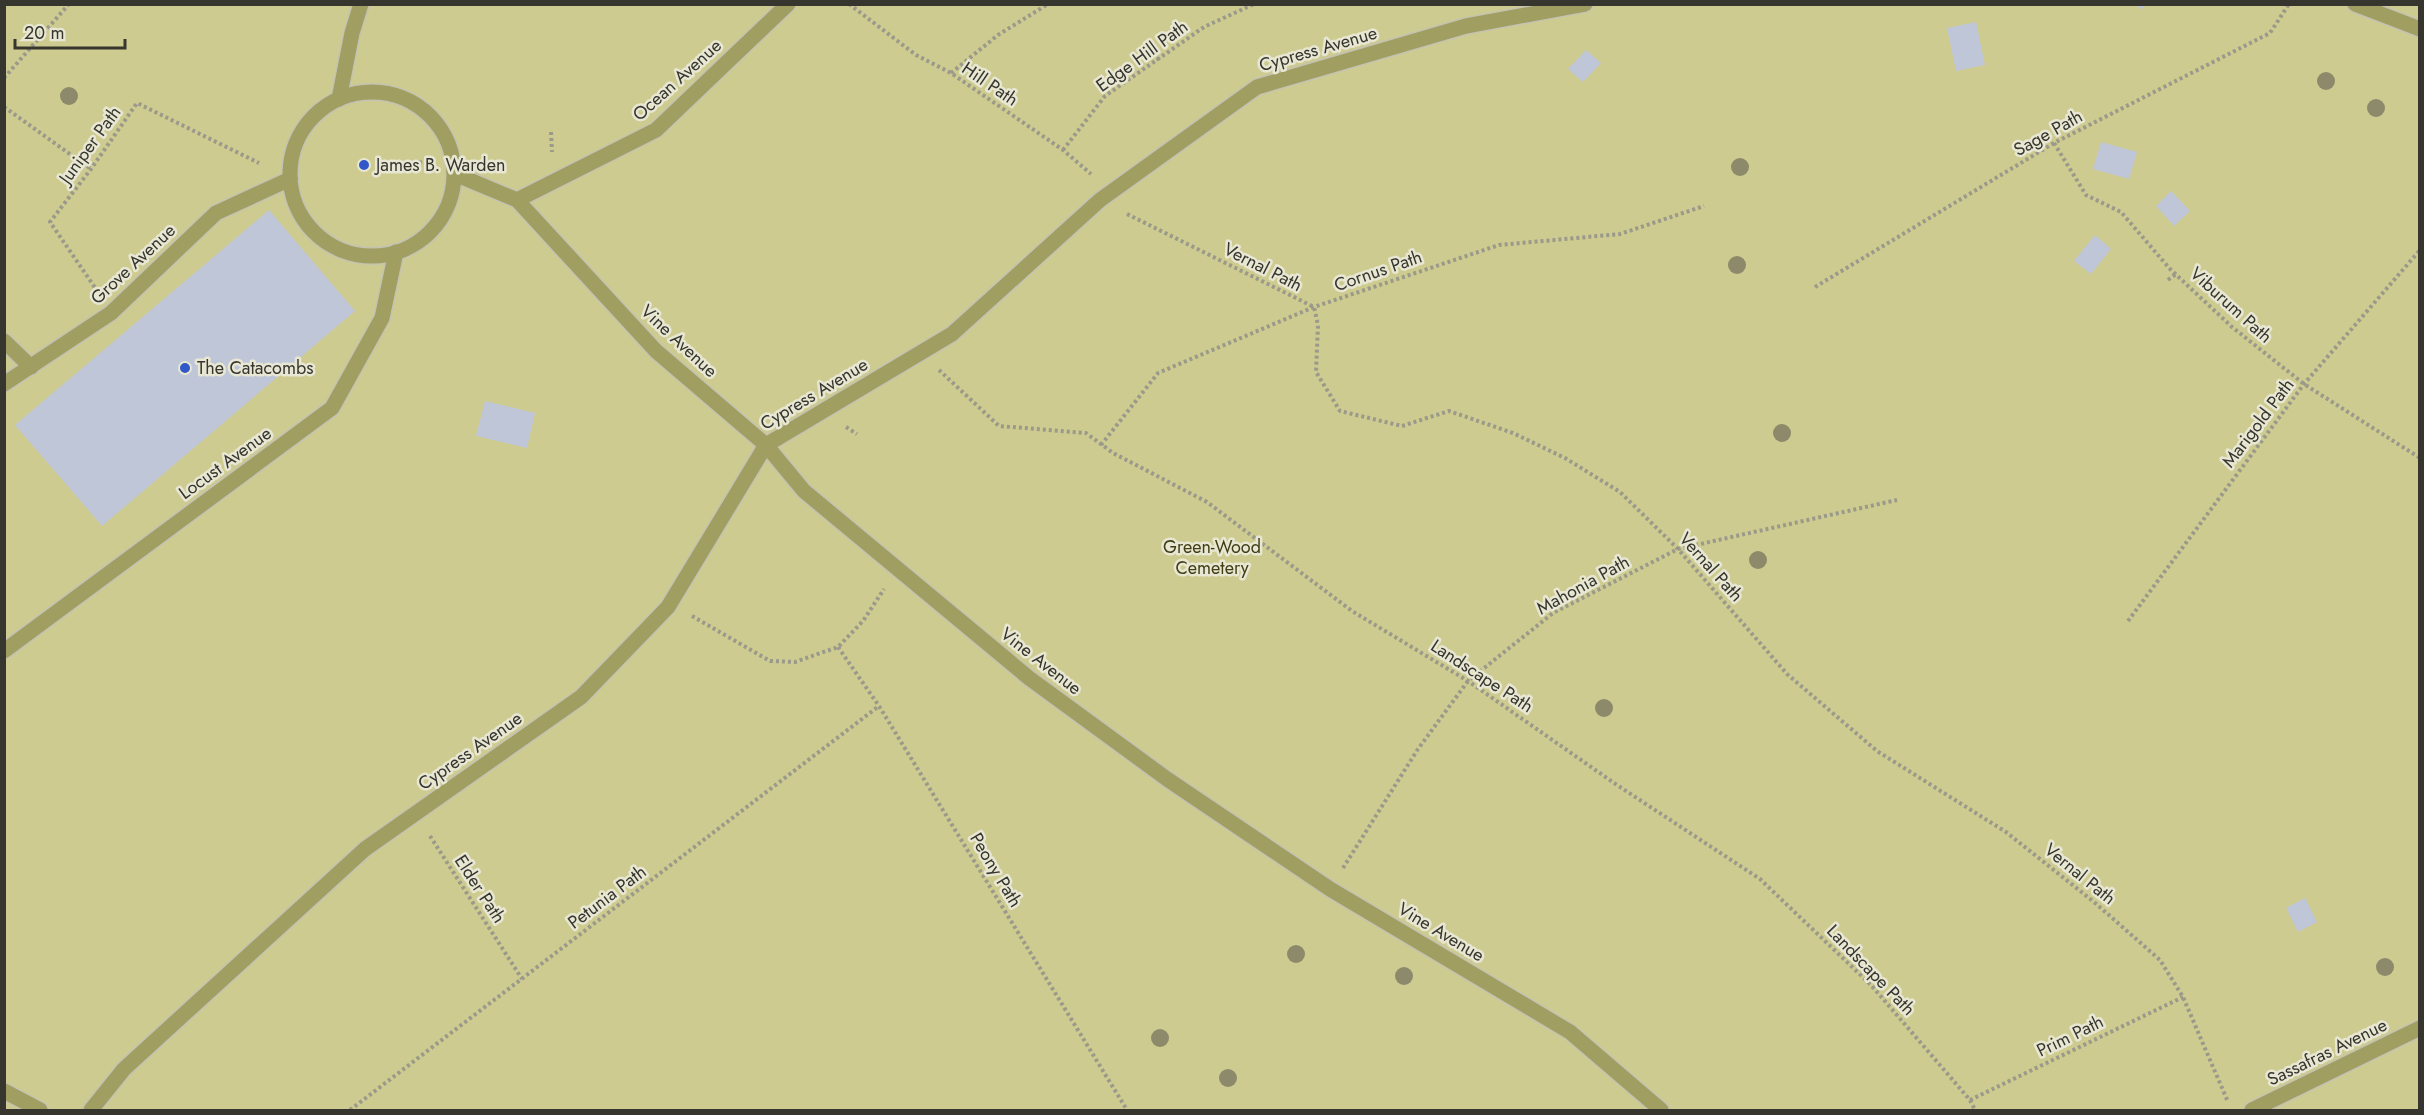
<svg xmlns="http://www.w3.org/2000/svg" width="2424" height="1115" font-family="Jost,sans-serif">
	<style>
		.green { fill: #cecb90 }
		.building { fill: #bec6d8 }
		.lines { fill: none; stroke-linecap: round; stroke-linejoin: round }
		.lane-casing { stroke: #c4c3b2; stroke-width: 18 }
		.path { stroke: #9a998a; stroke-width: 4; stroke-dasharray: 3 3; stroke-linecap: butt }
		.lane { stroke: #a19e61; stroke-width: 15 }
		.tree { fill: #8c8a6a }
		.poi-dot { fill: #3158c8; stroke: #e8e7d3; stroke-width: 2 }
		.labels { text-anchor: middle; stroke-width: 5; stroke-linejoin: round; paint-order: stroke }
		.street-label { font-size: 18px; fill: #36352e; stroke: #e8e7d3 }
		.poi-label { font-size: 18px; fill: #36352e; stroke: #e8e7d3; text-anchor: start }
		.park-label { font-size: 18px; fill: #413e15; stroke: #e8e7d3 }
	</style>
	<rect width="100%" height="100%" fill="#e8e7d3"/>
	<rect class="green" x="5" y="5" width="2414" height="1105"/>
	<g class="building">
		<path d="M 2131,4 L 2145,4 L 2143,9 Z"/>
		<path d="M 1976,22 L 1985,65 L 1956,71 L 1947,28 Z"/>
		<path d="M 1586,50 L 1601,63 L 1583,82 L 1568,69 Z"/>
		<path d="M 2101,142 L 2137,152 L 2129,179 L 2093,169 Z"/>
		<path d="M 2171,191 L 2190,211 L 2174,226 L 2156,206 Z"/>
		<path d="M 269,210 L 355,311 L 102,526 L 15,425 Z"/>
		<path d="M 2095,235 L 2111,249 L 2091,274 L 2074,261 Z"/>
		<path d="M 485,401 L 535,413 L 527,448 L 476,436 Z"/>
		<path d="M 2305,898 L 2317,922 L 2298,932 L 2286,908 Z"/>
	</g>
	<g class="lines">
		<g class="lane-casing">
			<g id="lane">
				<path d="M 2355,4 L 2420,29"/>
				<circle cx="372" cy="174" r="82"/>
				<path d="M 339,99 L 352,33 L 361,4"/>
				<path d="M 455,174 L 517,200 L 656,351 L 766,445 L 804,491 L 1029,678 L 1167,779 L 1330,889 L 1570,1032 L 1661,1110"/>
				<path d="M 517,200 L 656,130 L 788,4"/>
				<path d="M 4,341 L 31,367"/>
				<path d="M 4,384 L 111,313 L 216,213 L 290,179"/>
				<path d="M 4,651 L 332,408 L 382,318 L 396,252"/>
				<path d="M 4,1091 L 40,1110"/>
				<path d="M 91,1110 L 124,1069 L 365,849 L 581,697 L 668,607 L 766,445 L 952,334 L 1100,200 L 1257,87 L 1466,26 L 1585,4"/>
				<path d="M 2252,1110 L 2420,1028"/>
			</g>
		</g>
		<g class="path">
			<path d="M 849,4 L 916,55 L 951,73 L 1063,150 L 1091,174"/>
			<path d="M 1147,43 L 1159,60"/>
			<path d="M 951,73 L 998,35 L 1048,4"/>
			<path d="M 4,78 L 69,4"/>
			<path d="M 4,107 L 91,169"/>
			<path d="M 551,132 L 552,152"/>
			<path d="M 2054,143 L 2086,195 L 2121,212 L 2170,269 L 2232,327 L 2304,384 L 2420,458"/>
			<path d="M 1063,150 L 1105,96 L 1204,27 L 1254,4"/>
			<path d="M 413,163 L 434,161"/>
			<path d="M 1127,214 L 1314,307 L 1318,325 L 1316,372 L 1340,411 L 1402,426 L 1449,411 L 1513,433 L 1565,458 L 1620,492 L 1678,549 L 1787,674 L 1877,751 L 2006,832 L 2094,902 L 2160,960 L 2183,997 L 2228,1102"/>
			<path d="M 2168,280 L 2176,274"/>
			<path d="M 1815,287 L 2054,143 L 2270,33 L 2289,4"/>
			<path d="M 98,292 L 50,222 L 91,169 L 137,103 L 259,163"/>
			<path d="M 939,370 L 999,426 L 1086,433 L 1113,453 L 1207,502 L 1352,611 L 1468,681 L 1614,783 L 1760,879 L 1871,985 L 1970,1100 L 1975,1110"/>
			<path d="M 846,427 L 857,434"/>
			<path d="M 1101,445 L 1158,373 L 1314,307 L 1499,245 L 1620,234 L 1704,206"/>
			<path d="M 692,616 L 770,661 L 795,662 L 838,647 L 863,621 L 884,589"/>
			<path d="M 2128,621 L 2304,384 L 2420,250"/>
			<path d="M 838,647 L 879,706 L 1127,1110"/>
			<path d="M 430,836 L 522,979"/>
			<path d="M 1343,868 L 1418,749 L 1468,681 L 1553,613 L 1678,549 L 1897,500"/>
			<path d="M 1970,1100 L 2183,997"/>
			<path d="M 350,1110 L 879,706"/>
		</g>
		<use href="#lane" class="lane"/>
	</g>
	<g class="tree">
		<circle cx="2326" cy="81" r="9"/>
		<circle cx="69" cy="96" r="9"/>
		<circle cx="2376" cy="108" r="9"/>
		<circle cx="1740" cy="167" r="9"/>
		<circle cx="1737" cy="265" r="9"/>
		<circle cx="1782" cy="433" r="9"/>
		<circle cx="1758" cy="560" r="9"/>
		<circle cx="1604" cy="708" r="9"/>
		<circle cx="1296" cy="954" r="9"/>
		<circle cx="2385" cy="967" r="9"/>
		<circle cx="1404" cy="976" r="9"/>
		<circle cx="1160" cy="1038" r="9"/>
		<circle cx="1228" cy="1078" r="9"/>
	</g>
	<g class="poi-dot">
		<circle cx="364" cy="165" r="6"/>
		<circle cx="185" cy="368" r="6"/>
	</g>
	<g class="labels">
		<g class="street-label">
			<text transform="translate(1318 49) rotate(-16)" y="6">Cypress Avenue</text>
			<text transform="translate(1142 56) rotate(-36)" y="6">Edge Hill Path</text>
			<text transform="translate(677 80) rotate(-42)" y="6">Ocean Avenue</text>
			<text transform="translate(990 84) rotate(34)" y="6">Hill Path</text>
			<text transform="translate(2048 133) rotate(-29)" y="6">Sage Path</text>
			<text transform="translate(90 145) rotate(-54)" y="6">Juniper Path</text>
			<text transform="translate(133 264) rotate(-43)" y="6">Grove Avenue</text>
			<text transform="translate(1263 267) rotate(27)" y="6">Vernal Path</text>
			<text transform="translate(1378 271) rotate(-19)" y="6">Cornus Path</text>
			<text transform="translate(2231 305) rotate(42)" y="6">Viburum Path</text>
			<text transform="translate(679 341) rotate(43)" y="6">Vine Avenue</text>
			<text transform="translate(814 394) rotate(-31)" y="6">Cypress Avenue</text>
			<text transform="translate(2258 423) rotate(-53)" y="6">Marigold Path</text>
			<text transform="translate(225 463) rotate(-36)" y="6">Locust Avenue</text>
			<text transform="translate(1711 567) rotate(48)" y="6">Vernal Path</text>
			<text transform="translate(1583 585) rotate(-29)" y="6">Mahonia Path</text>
			<text transform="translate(1041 661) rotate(38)" y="6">Vine Avenue</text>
			<text transform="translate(1482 676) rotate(33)" y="6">Landscape Path</text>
			<text transform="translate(470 751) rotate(-35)" y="6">Cypress Avenue</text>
			<text transform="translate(996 870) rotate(59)" y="6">Peony Path</text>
			<text transform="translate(2080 874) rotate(39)" y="6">Vernal Path</text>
			<text transform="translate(480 889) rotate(57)" y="6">Elder Path</text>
			<text transform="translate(607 897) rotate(-37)" y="6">Petunia Path</text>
			<text transform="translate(1441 932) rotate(31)" y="6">Vine Avenue</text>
			<text transform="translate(1871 970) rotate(46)" y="6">Landscape Path</text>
			<text transform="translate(2070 1036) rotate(-26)" y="6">Prim Path</text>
			<text transform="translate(2327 1052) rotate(-26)" y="6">Sassafras Avenue</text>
		</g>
		<g class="poi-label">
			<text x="376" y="171">James B. Warden</text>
			<text x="197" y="374">The Catacombs</text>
		</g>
		<g class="park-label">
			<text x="1212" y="553">Green-Wood<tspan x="1212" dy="21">Cemetery</tspan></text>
		</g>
	</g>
	<rect width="2424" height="1115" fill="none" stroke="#36352e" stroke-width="12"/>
	<path d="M15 39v9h110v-9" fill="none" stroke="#36352e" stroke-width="3"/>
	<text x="24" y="39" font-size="18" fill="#36352e" stroke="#e8e7d3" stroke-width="4.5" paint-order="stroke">20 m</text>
</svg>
